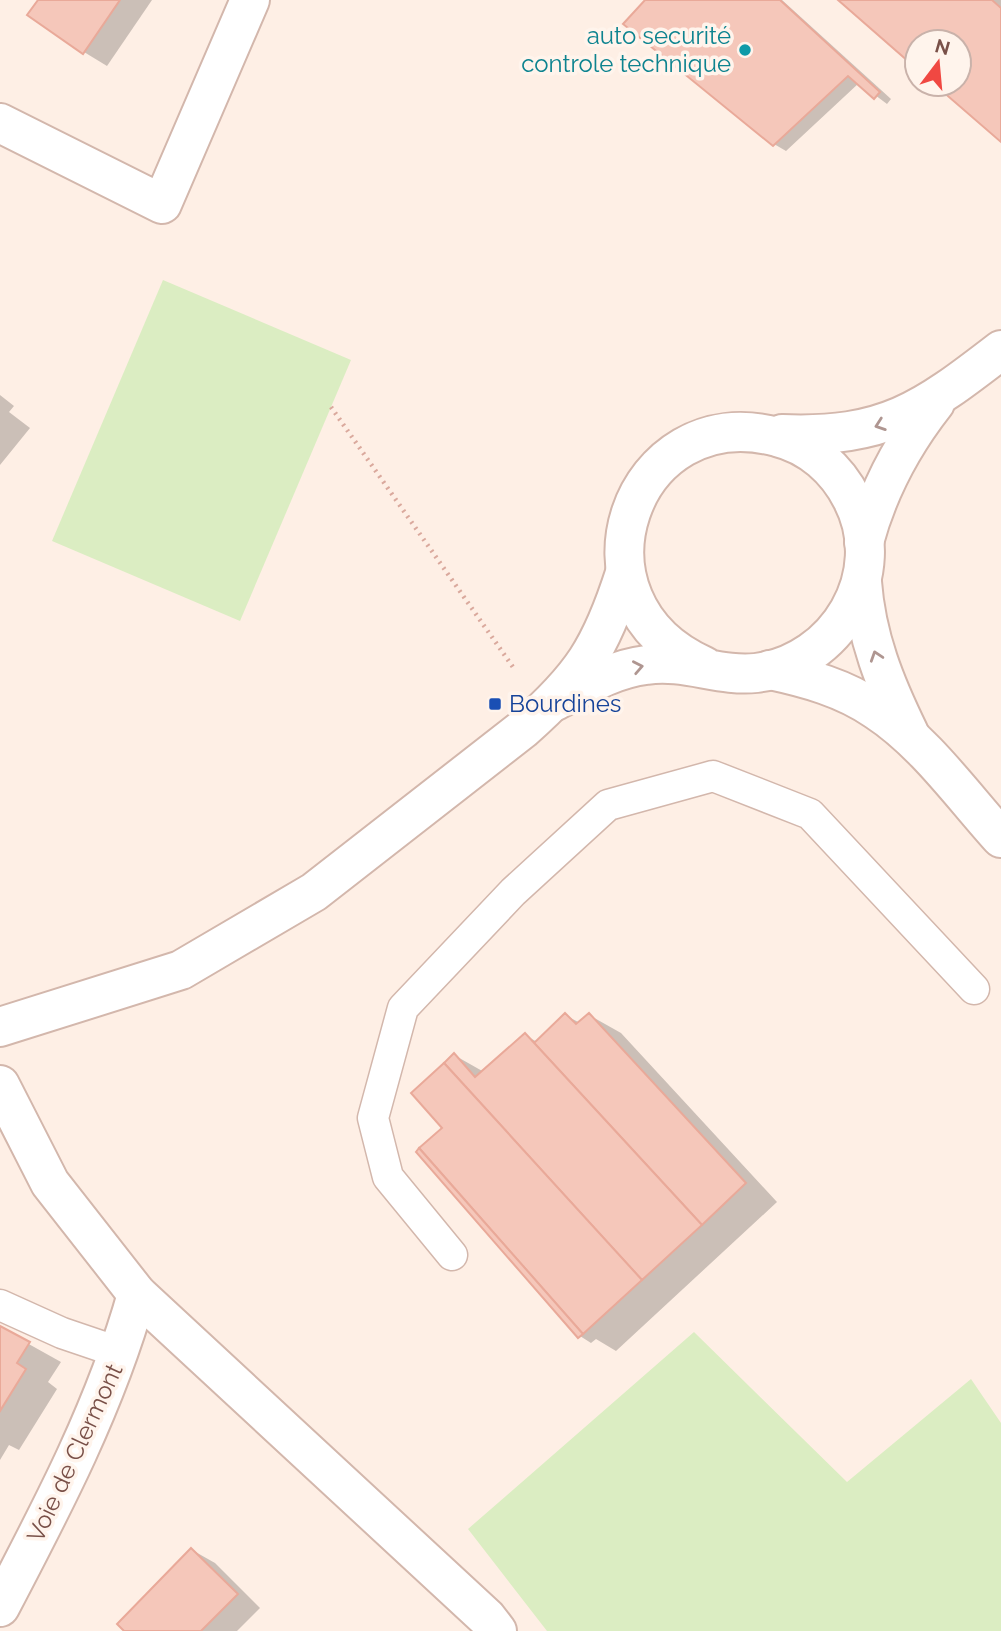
<svg xmlns="http://www.w3.org/2000/svg" width="1001" height="1631" font-family="Raleway,sans-serif">
	<style>
		.green { fill: #dbedc2 }
		.shadow { fill: #0003 }
		.building { fill: #f5c7ba; stroke: #e9a999; stroke-width: 2 }
		.lines { fill: none; stroke-linecap: round; stroke-linejoin: round }
		.service-casing { stroke: #d3b7ac; stroke-width: 33 }
		.minor-casing { stroke: #d3b7ac; stroke-width: 42 }
		.tertiary-casing { stroke: #d3b7ac; stroke-width: 42 }
		.path { stroke: #daa99d; stroke-width: 4.5; stroke-dasharray: 2 5; stroke-linecap: butt }
		.service { stroke: #fff; stroke-width: 30 }
		.minor { stroke: #fff; stroke-width: 38 }
		.tertiary { stroke: #fff; stroke-width: 38 }
		.oneway { stroke: #af9691 }
		.culture-dot { fill: #0f9aa8; stroke: #fff4ec; stroke-width: 2.5 }
		.transit-dot { fill: #1a4fb4; stroke: #fff4ec; stroke-width: 2.5 }
		.labels { text-anchor: middle; stroke-width: 7; stroke-linejoin: round; paint-order: stroke }
		.culture-label { font-size: 24px; fill: #0d838f; stroke: #fff4ec; text-anchor: end }
		.transit-label { font-size: 24px; fill: #164399; stroke: #fff4ec; text-anchor: start }
		.street-label { font-size: 24px; fill: #795048; stroke: #fff4ec }
	</style>
	<rect width="100%" height="100%" fill="#feefe5"/>
	<g class="green">
		<path d="M 163,280 L 351,360 L 240,621 L 52,541 Z"/>
		<path d="M 694,1332 L 847,1482 L 971,1379 L 1001,1423 L 1001,1631 L 547,1631 L 468,1529 Z"/>
	</g>
	<g class="shadow">
		<path d="M 40,0 L 152,0 L 107,66 L 84,52 Z"/>
		<path d="M 647,0 L 782,0 L 891,99 L 887,104 L 859,83 L 786,151 L 774,144 Z"/>
		<path d="M 840,0 L 1001,0 L 1001,140 L 937,84 L 959,84 L 959,42 L 917,42 L 917,67 Z"/>
		<path d="M 0,395 L 14,406 L 9,412 L 30,428 L 0,465 Z"/>
		<path d="M 565,1015 L 580,1023 L 589,1015 L 621,1033 L 777,1202 L 616,1351 L 596,1339 L 591,1343 L 580,1336 L 445,1128 L 454,1055 L 484,1072 L 525,1035 L 537,1042 Z"/>
		<path d="M 0,1328 L 61,1362 L 48,1382 L 57,1389 L 19,1450 L 9,1445 L 0,1460 Z"/>
		<path d="M 192,1550 L 215,1563 L 260,1608 L 237,1631 L 126,1631 Z"/>
	</g>
	<g class="building">
		<path d="M 38,0 L 120,0 L 83,54 L 27,15 Z"/>
		<path d="M 645,0 L 780,0 L 880,92 L 874,99 L 848,76 L 773,146 L 623,24 Z"/>
		<path d="M 838,0 L 992,0 L 1001,8 L 1001,142 L 934,84 L 959,84 L 959,42 L 917,42 L 917,69 Z"/>
		<path d="M 565,1013 L 576,1024 L 589,1013 L 746,1183 L 702,1225 L 534,1043 Z"/>
		<path d="M 525,1033 L 702,1225 L 642,1280 L 444,1063 L 454,1053 L 475,1077 Z"/>
		<path d="M 444,1063 L 642,1280 L 583,1334 L 419,1148 L 442,1128 L 411,1093 Z"/>
		<path d="M 419,1148 L 583,1334 L 578,1338 L 416,1152 Z"/>
		<path d="M 0,1326 L 30,1342 L 17,1363 L 26,1369 L 0,1411 Z"/>
		<path d="M 191,1548 L 238,1594 L 201,1631 L 124,1631 L 117,1624 Z"/>
	</g>
	<g class="lines">
		<g class="service-casing">
			<g id="service">
				<path d="M 452,1255 L 388,1177 L 373,1118 L 403,1008 L 513,892 L 608,805 L 713,776 L 810,814 L 974,989"/>
				<path d="M 0,1305 L 62,1333 L 121,1353"/>
			</g>
		</g>
		<g class="minor-casing">
			<g id="minor">
				<path d="M 0,123 L 162,204 L 250,0"/>
				<path d="M 862,582 C 866,637 885,684 909,733"/>
				<path d="M 770,670 C 807,678 844,688 876,710 C 925,742 962,795 1001,838"/>
				<path d="M 0,1085 L 50,1183 L 137,1294 L 487,1618 L 497,1631"/>
				<path d="M 0,1607 C 53,1506 106,1405 137,1294"/>
			</g>
		</g>
		<g class="tertiary-casing">
			<g id="tertiary">
				<path d="M 782,434 C 885,438 922,411 1001,350"/>
				<path d="M 864,542 C 878,490 902,445 935,403"/>
				<path d="M 553,702 C 583,687 613,669 646,665 C 684,659 720,677 756,673 C 837,663 891,574 852,499 C 837,469 810,445 777,437 C 631,398 558,601 704,666"/>
				<path d="M 0,1027 L 181,970 L 314,892 L 523,729 C 582,677 601,648 625,573"/>
			</g>
		</g>
		<path class="path" d="M 331,407 L 515,670"/>
		<use href="#service" class="service"/>
		<use href="#minor" class="minor"/>
		<use href="#tertiary" class="tertiary"/>
	</g>
	<defs><path id="oneway-chevron" d="M-2-3.5L2.5 0L-2 3.5" fill="none" stroke-width="1.6" stroke-linecap="round" stroke-linejoin="round" transform="scale(1.75)"/></defs>
	<g class="oneway">
		<use href="#oneway-chevron" transform="translate(880 425) rotate(161)"/>
		<use href="#oneway-chevron" transform="translate(876 656) rotate(-108)"/>
		<use href="#oneway-chevron" transform="translate(638 667) rotate(-11)"/>
	</g>
	<circle class="culture-dot" cx="745" cy="50" r="7"/>
	<rect class="transit-dot" x="488" y="697" width="14" height="14" rx="3.5"/>
	<g class="labels">
		<g class="culture-label">
			<text x="731" y="44">auto securité<tspan x="731" dy="28">controle technique</tspan></text>
		</g>
		<g class="transit-label">
			<text x="509" y="712">Bourdines</text>
		</g>
		<g class="street-label">
			<text transform="translate(75 1453) rotate(-65)" y="8">Voie de Clermont</text>
		</g>
	</g>
	<g transform="translate(938 63) rotate(16)"><circle r="33" fill="#fff4ec" stroke="#c9b2aa" stroke-width="2"/>
	<path d="M0-5L12 26L0 18L-12 26Z" fill="#f04842"/>
	<text y="-10" font-size="19" font-weight="bold" text-anchor="middle" fill="#795048">N</text>
	</g>
</svg>
